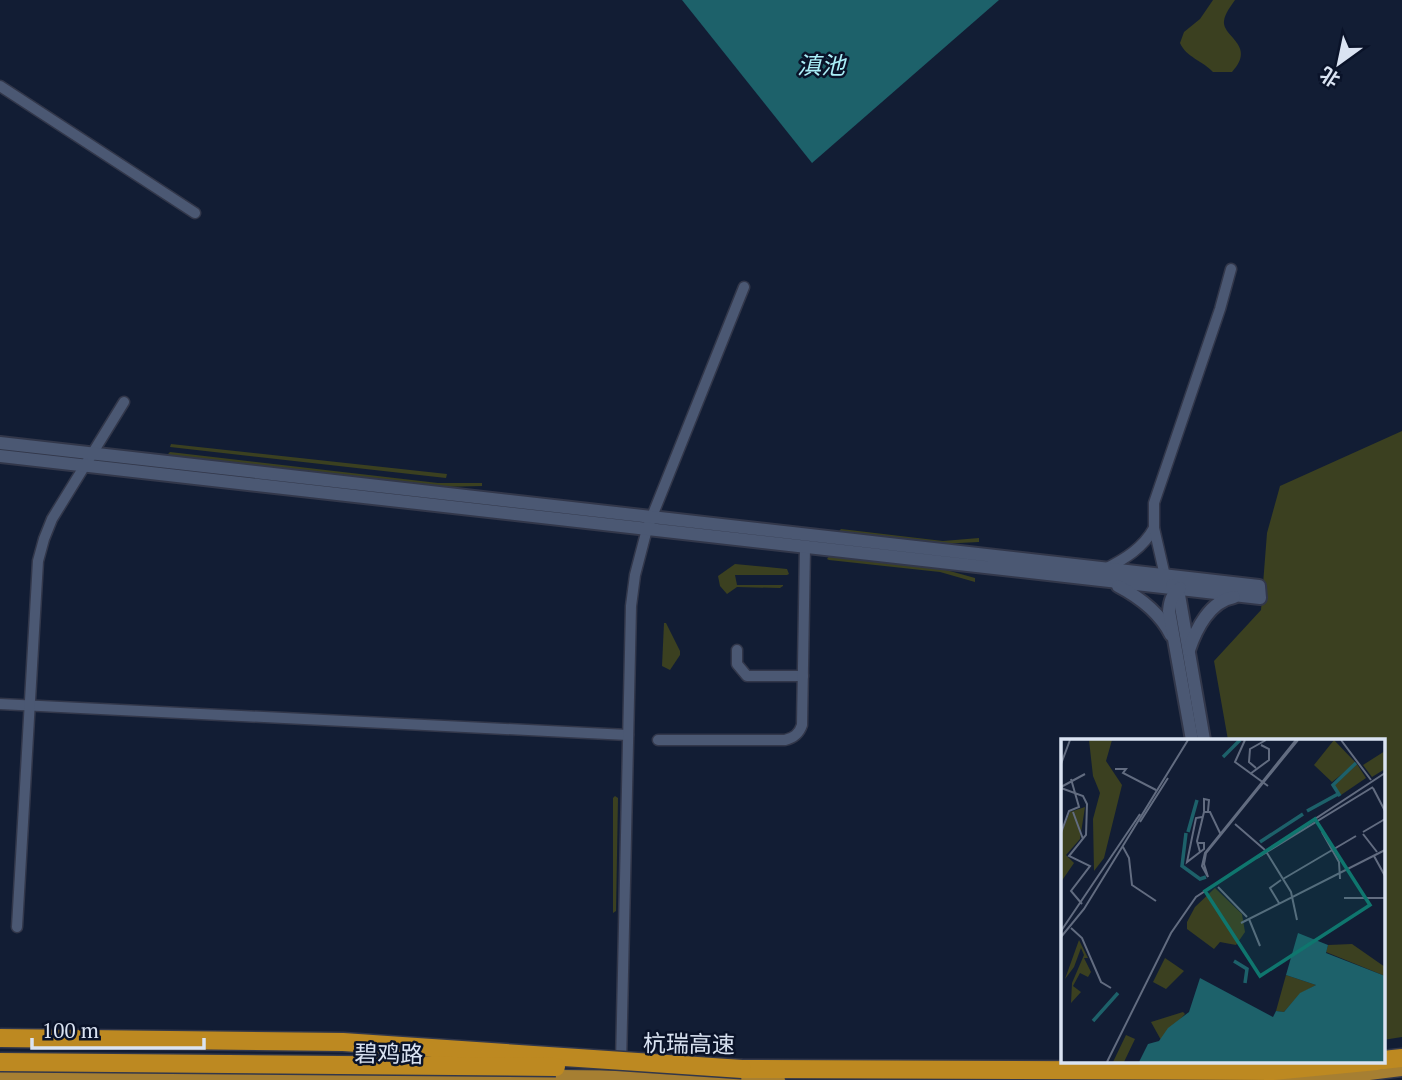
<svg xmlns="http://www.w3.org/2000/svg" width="1402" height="1080" font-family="'PT Serif','Noto Sans SC',serif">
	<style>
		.green { fill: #3b4020 }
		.water { fill: #1d616a }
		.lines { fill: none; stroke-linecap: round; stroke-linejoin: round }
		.minor-casing { stroke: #32374a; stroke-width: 13 }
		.tertiary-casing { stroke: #32374a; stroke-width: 16 }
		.trunk-casing { stroke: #32374a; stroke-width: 19 }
		.motorway-casing { stroke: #32374a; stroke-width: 21 }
		.minor { stroke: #4b5873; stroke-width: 10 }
		.tertiary { stroke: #4b5873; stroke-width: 12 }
		.trunk { stroke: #a67f32; stroke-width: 16 }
		.motorway { stroke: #bd8921; stroke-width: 18 }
		.motorway-bridge-casing { stroke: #32374a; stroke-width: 21; stroke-linecap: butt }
		.motorway-bridge { stroke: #bd8921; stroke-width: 18 }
		.labels { text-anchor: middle; stroke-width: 5; stroke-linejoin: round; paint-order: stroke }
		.street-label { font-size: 23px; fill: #dae3f2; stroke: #0a1329 }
		.water-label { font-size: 24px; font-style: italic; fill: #abeff8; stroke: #0a1329 }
		.inset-river { fill: none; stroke: #1d616a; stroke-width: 3.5 }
		.inset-road { fill: none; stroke: #626c80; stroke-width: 2 }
		.view { fill: #0f766e; fill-opacity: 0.15; stroke: #0f766e; stroke-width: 3.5 }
		.inset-edge { fill: none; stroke: #dae3f2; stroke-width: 3.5 }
	</style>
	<rect width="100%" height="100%" fill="#121d34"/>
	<g class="green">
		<path d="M 1213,0 L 1235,0 C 1231,6 1225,13 1224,21 C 1222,37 1257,45 1232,72 L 1213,72 C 1203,61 1186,57 1180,43 L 1184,32 L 1200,19 Z"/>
		<path d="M 1402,431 L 1402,1037 L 1383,1040 L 1383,740 L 1228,740 L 1214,661 L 1261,610 L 1267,533 L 1280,486 Z"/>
		<path d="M 171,444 L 447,474 L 446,478 L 170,447 Z"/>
		<path d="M 170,452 L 438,483 L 482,483 L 482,486 L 438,487 L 170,456 L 167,455 Z"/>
		<path d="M 841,529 L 943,541 L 979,538 L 979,542 L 939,544 L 841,533 L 839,531 Z"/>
		<path d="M 829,556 L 939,568 L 975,578 L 975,582 L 940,572 L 829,560 L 827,559 Z"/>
		<path d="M 735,564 L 787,569 L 789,574 L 787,575 L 735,575 L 737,585 L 783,585 L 783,586 L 780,588 L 737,587 L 727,594 L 720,586 L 718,576 Z"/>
		<path d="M 664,623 L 666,623 L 680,651 L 680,655 L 670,670 L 662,666 Z"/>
		<path d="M 615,796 L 618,798 L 616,911 L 613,913 L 613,798 Z"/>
	</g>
	<path class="water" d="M 682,0 L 999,0 L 812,163 Z"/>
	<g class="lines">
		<g class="minor-casing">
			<g id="minor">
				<path d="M 0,86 L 195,213"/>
				<path d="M 1105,569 C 1125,559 1143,548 1154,528"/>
				<path d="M 1165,576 L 1154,528 L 1154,503 L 1220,309 L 1231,269"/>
				<path d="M 737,650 L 737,664 L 747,676 L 803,676"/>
				<path d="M 0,704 L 628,735"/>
				<path d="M 658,740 L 785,740 C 794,738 799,734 802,725 L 805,547"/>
				<path d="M 17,927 L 38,561 L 44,539 L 52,519 L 124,402"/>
				<path d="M 621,1064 L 631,606 L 635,575 L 647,529 L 744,287"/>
			</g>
		</g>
		<g class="tertiary-casing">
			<g id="tertiary">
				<path d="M 0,443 L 1259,586 L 1260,598 L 0,456"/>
				<path d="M 1172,585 L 1178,589 L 1204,740"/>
				<path d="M 1118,586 C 1139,597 1160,613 1171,635"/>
				<path d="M 1180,588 C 1172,594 1170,601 1169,611 L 1192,740"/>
				<path d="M 1189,650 C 1196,629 1210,601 1234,597"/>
			</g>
		</g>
		<g class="trunk-casing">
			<g id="trunk">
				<path d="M 0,1073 L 777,1080"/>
				<path d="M 1273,1080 L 1353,1074 L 1402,1068"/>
			</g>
		</g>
		<g class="motorway-casing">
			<g id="motorway">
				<path d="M 1383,1060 L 1402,1058"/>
				<path d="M 742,1069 L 1273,1071 L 1377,1061"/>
			</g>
		</g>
		<use href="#minor" class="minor"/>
		<use href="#tertiary" class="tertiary"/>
		<use href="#trunk" class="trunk"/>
		<use href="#motorway" class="motorway"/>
		<g class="motorway-bridge-casing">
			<g id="motorway-bridge">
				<path d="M 0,1038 L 343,1042 L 742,1069"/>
				<path d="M 0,1062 L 556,1067"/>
			</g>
		</g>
		<use href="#motorway-bridge" class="motorway-bridge"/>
	</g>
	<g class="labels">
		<g class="street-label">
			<text transform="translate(689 1044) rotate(1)" y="8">杭瑞高速</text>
			<text transform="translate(389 1054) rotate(1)" y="8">碧鸡路</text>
		</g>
		<g class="water-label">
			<text x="821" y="74">滇池</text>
		</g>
	</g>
	<g transform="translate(1061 739)">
		<rect width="324" height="324" fill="#121d34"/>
		<path d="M 28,1 L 51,1 L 45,22 L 61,46 L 43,119 L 33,132 L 32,80 L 39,54 L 32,37 ZM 273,1 L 295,24 L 271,43 L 253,26 ZM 324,12 L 324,30 L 311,38 L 302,26 ZM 296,25 L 305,39 L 280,56 L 273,47 ZM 24,68 L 19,100 L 5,116 L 13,124 L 0,143 L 0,95 L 9,73 ZM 154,149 L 181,175 L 184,193 L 175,206 L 159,203 L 153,210 L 126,190 L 126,183 L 134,168 ZM 18,201 L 27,219 L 23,219 L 30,233 L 27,238 L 19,234 L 12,247 L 20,253 L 10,264 L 11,244 L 23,216 L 20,209 L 13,228 L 4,240 ZM 291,205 L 324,228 L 324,237 L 265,213 L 267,206 ZM 104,219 L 123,232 L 105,250 L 92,243 ZM 225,236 L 255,246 L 239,255 L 223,273 L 215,272 ZM 122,273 L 124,275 L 100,301 L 90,283 ZM 65,296 L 74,300 L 63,323 L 52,323 Z" fill="#3b4020"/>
		<path d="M 237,194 L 267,206 L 265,214 L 324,237 L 324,323 L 78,323 L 87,305 L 98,302 L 107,289 L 128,273 L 139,239 L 212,278 L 215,272 L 223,273 L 239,254 L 255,246 L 225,236 Z" fill="#1d616a"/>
		<path class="inset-river" d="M 162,18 L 179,1M 279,57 L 272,46 L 295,24M 246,72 L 277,55M 127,93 L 136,61M 125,94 L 121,127 L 139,140 L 145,138M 199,103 L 242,75M 173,222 L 186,230 L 184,244M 32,282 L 57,254"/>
		<path class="inset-road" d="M 184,1 L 174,23 L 207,47M 235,1 L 144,114 L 141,127 L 147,138 L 143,125 L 145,114 L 237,1M 280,1 L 310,41M 0,25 L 9,1M 195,29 L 188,23 L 189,10 L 205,1M 54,30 L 65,30 L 62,34 L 95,51M 189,35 L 208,21 L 208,10 L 200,6M 0,48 L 24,35M 0,49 L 22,57 L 26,65 L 25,96 L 8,117 L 29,127 L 10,152 L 21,165M 312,49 L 324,72M 143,72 L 143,60 L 148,61 L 147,72M 12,73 L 22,100M 79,83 L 107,39M 174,85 L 204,111M 261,93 L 278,123 L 279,140M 302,93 L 324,80M 0,94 L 8,72 L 18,68 L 10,40M 302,95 L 316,113M 136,104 L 143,104 L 143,110 L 126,123 L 135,79 L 141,78M 62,108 L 68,119 L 71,146 L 95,162M 139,113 L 136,102 L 143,73 L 149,73 L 160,96M 206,114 L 230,153 L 236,181M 313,117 L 324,137M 196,119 L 312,48M 222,140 L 295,97M 157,148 L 186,178M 283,159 L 324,159M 218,164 L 209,149 L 220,141M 188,180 L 199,207M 180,184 L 324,111M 10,189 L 21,199 L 40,243 L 50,249M 0,192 L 79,75M 0,198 L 23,170 L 127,1M 46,323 L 110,194 L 135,158 L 324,34"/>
		<path class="view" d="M 254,80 L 309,166 L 199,237 L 144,152 Z"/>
		<rect width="324" height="324" class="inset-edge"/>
	</g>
	<g transform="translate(1339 63) rotate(213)" stroke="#0a1329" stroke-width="5" paint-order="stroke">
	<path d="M0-5L12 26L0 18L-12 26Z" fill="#dae3f2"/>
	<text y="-10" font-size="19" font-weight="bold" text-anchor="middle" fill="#dae3f2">北</text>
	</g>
	<path d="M32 1038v10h172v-10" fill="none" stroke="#dae3f2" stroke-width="3.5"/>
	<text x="42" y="1038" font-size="21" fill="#dae3f2" stroke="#0a1329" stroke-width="5" paint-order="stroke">100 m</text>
</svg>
